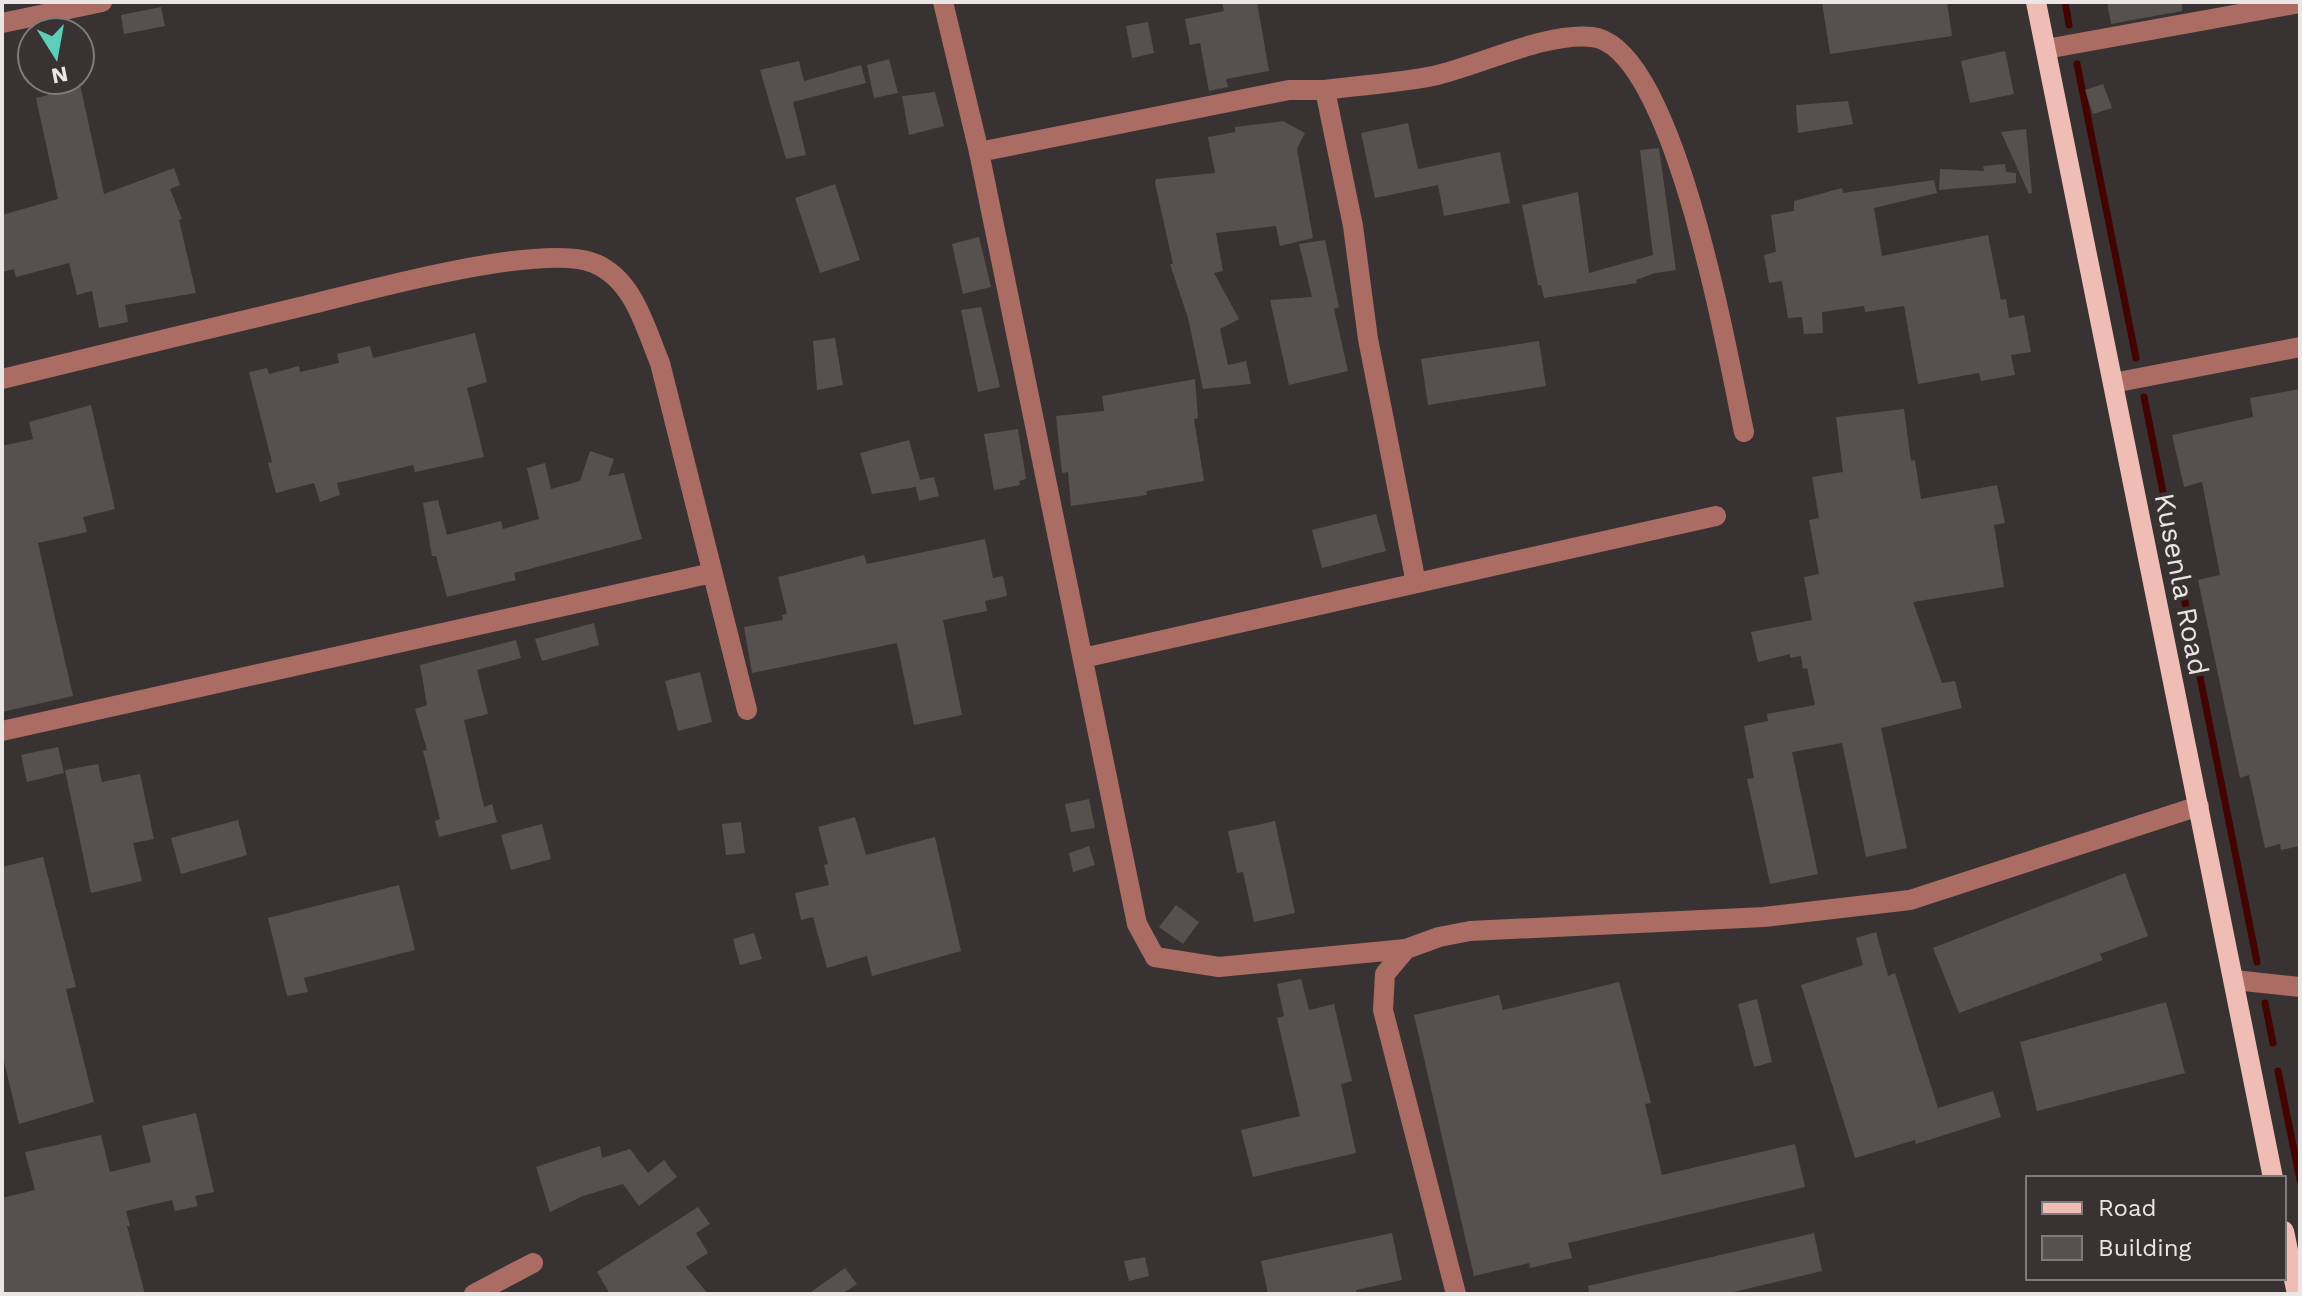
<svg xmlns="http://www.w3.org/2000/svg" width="2302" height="1296" font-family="'Work Sans',sans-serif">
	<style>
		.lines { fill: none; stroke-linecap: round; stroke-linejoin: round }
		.stream { stroke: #430301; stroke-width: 7 }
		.building { fill: #56504f }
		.minor { stroke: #ab6d63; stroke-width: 20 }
		.major { stroke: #f0bdb4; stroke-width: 20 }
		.labels { text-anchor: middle; stroke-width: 8; stroke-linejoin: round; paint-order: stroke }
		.street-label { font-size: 28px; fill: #eae6e5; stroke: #383332 }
	</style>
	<rect width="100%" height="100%" fill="#383332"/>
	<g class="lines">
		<g class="stream">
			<path d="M 2065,2 L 2069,25"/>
			<path d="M 2077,64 L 2136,358"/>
			<path d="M 2144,397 L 2257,962"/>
			<path d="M 2265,1003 L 2273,1043"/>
			<path d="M 2278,1071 L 2300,1180"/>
		</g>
	</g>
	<g class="building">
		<path d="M 1222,2 L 1257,2 L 1269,71 L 1226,79 L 1228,87 L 1209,91 L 1200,43 L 1190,45 L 1185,19 L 1224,11 Z"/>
		<path d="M 1822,2 L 1947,2 L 1952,36 L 1830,54 Z"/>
		<path d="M 2107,2 L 2182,2 L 2182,11 L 2111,24 Z"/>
		<path d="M 161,7 L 165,26 L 124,34 L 121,15 Z"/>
		<path d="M 1148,22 L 1154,53 L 1132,58 L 1126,26 Z"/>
		<path d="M 2005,51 L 2014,94 L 1970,103 L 1961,61 Z"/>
		<path d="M 889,59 L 898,93 L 874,98 L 867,65 Z"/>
		<path d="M 799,61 L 804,81 L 861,65 L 866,83 L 793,102 L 806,155 L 786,159 L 760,70 Z"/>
		<path d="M 44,80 L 79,80 L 104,194 L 174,168 L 180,185 L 170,189 L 182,219 L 179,220 L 196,293 L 125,305 L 128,322 L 99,328 L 92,291 L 77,295 L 69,263 L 16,277 L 14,269 L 2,272 L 2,215 L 58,199 L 36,98 L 48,95 Z"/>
		<path d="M 2103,84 L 2112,108 L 2093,114 L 2085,90 Z"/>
		<path d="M 935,92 L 944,126 L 909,135 L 902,96 Z"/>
		<path d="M 1848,101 L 1853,124 L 1798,133 L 1796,105 Z"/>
		<path d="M 1283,121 L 1305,133 L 1297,149 L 1313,238 L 1280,246 L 1276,226 L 1216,233 L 1223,271 L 1214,273 L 1239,319 L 1220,329 L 1228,365 L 1246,361 L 1251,384 L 1203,389 L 1188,318 L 1170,264 L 1173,264 L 1155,183 L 1156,179 L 1215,173 L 1208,137 L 1235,132 L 1235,127 Z"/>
		<path d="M 1408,123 L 1418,169 L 1500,152 L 1510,203 L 1444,216 L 1438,185 L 1375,198 L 1361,133 Z"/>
		<path d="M 2026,129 L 2032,193 L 2029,194 L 2001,132 Z"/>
		<path d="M 1659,148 L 1676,270 L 1655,273 L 1636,280 L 1637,283 L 1544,298 L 1541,285 L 1538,285 L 1522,205 L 1578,192 L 1589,273 L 1653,255 L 1640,150 Z"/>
		<path d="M 2005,164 L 2006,172 L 2016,173 L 2016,183 L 1939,190 L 1940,169 L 1984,171 L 1983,166 Z"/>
		<path d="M 1934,180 L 1937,193 L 1874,208 L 1882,256 L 1988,235 L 2001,300 L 2006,299 L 2009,318 L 2024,315 L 2031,352 L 2011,355 L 2015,375 L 1981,381 L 1979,373 L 1918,384 L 1904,306 L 1865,312 L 1864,306 L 1822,312 L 1823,333 L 1804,334 L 1802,317 L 1788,318 L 1782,281 L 1769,283 L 1764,255 L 1776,252 L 1771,215 L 1794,211 L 1794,201 L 1842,188 L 1843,193 Z"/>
		<path d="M 835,184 L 860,260 L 820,273 L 795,198 Z"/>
		<path d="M 979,237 L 991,287 L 963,294 L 952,244 Z"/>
		<path d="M 1325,240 L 1339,307 L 1334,309 L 1348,371 L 1289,385 L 1270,300 L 1312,297 L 1299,244 Z"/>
		<path d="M 981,307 L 1000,387 L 978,392 L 961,310 Z"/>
		<path d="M 475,333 L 487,382 L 467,388 L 484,457 L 415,472 L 413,465 L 337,483 L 340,495 L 320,502 L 314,483 L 276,493 L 268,463 L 272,462 L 249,372 L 267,368 L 269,374 L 299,366 L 300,372 L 339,363 L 337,354 L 370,346 L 373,358 Z"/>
		<path d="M 835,338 L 843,385 L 817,390 L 813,341 Z"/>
		<path d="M 1539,341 L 1546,386 L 1428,405 L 1421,359 Z"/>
		<path d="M 1195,379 L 1198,418 L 1194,419 L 1204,481 L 1146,491 L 1147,495 L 1071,506 L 1068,472 L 1062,473 L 1056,416 L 1104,411 L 1102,396 Z"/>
		<path d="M 2300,389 L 2300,846 L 2281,850 L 2280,844 L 2265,848 L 2249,775 L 2240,778 L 2198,580 L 2220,575 L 2202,482 L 2184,487 L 2172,435 L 2253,417 L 2250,398 Z"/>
		<path d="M 91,405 L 115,509 L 83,517 L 87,532 L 38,543 L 73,696 L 2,712 L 2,446 L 33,439 L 29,422 Z"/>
		<path d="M 1904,409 L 1911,461 L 1915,460 L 1921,499 L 1997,485 L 2005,523 L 1994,525 L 2004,587 L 1913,602 L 1942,683 L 1955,681 L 1962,708 L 1881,728 L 1907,848 L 1866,857 L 1842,743 L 1792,752 L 1818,874 L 1770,884 L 1747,779 L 1754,778 L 1744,726 L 1768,721 L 1767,714 L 1815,705 L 1807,668 L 1803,669 L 1801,656 L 1790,658 L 1790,654 L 1758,662 L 1751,632 L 1812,620 L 1804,577 L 1819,574 L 1809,520 L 1819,518 L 1812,477 L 1843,472 L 1836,417 Z"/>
		<path d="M 1018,429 L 1026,479 L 1019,481 L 1020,485 L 994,490 L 984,434 Z"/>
		<path d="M 909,440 L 920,480 L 934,477 L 939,496 L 919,501 L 916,487 L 872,494 L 860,453 Z"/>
		<path d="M 590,451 L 614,459 L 608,476 L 624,473 L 642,539 L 514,573 L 516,580 L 447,597 L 436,556 L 432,556 L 423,503 L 438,500 L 447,535 L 501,521 L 503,529 L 539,519 L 527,468 L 545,463 L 551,489 L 580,481 Z"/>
		<path d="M 1376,514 L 1386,551 L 1322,568 L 1312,530 Z"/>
		<path d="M 985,539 L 993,578 L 1003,576 L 1007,596 L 985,601 L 987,611 L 943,620 L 962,715 L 914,725 L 897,643 L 752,673 L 744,627 L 783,620 L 782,615 L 787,614 L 778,577 L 864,555 L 867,564 Z"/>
		<path d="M 594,623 L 599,645 L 542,661 L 535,639 Z"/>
		<path d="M 516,640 L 521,658 L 477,670 L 488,714 L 464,720 L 484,807 L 492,804 L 497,822 L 439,837 L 435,821 L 440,819 L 423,751 L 427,750 L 415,709 L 427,705 L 420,665 Z"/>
		<path d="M 700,672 L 712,722 L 678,731 L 665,681 Z"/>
		<path d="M 58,747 L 64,773 L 27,782 L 21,755 Z"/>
		<path d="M 98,764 L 102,782 L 140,774 L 154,839 L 133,843 L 142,881 L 91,893 L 65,770 Z"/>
		<path d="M 1089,799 L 1095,828 L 1071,832 L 1065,804 Z"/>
		<path d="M 855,817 L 866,855 L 935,837 L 961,951 L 872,976 L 867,956 L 827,968 L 813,917 L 801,920 L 795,893 L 829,885 L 824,865 L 828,864 L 818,827 Z"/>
		<path d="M 238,820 L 247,855 L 181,874 L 171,838 Z"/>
		<path d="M 1275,821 L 1295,913 L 1254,922 L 1243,872 L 1237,873 L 1228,831 Z"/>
		<path d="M 741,822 L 745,853 L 726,855 L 722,824 Z"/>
		<path d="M 542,824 L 551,859 L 511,870 L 501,835 Z"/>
		<path d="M 1089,846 L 1095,865 L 1073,872 L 1069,853 Z"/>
		<path d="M 43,857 L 76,987 L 66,989 L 94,1102 L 19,1124 L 2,1053 L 2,867 Z"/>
		<path d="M 2125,873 L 2148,936 L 2100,954 L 2103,960 L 1959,1013 L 1933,948 Z"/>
		<path d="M 399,885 L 415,950 L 304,978 L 308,992 L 287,996 L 268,918 Z"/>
		<path d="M 1176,905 L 1199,922 L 1183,944 L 1159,927 Z"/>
		<path d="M 1876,932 L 1888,976 L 1895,973 L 1938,1108 L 1993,1091 L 2001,1117 L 1916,1144 L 1915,1140 L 1855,1158 L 1801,985 L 1863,965 L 1856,938 Z"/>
		<path d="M 754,933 L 762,959 L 740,965 L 733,939 Z"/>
		<path d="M 1301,979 L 1309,1010 L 1334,1004 L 1352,1081 L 1341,1084 L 1356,1153 L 1253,1177 L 1241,1130 L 1300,1116 L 1277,1018 L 1284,1016 L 1277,984 Z"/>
		<path d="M 1619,982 L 1651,1103 L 1645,1104 L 1662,1175 L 1795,1144 L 1805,1187 L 1568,1243 L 1572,1258 L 1530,1268 L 1529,1263 L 1474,1276 L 1414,1015 L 1499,995 L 1503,1010 Z"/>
		<path d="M 1757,999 L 1772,1062 L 1754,1067 L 1738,1004 Z"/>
		<path d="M 2166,1002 L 2185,1073 L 2037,1111 L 2020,1042 Z"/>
		<path d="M 196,1113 L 214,1192 L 195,1196 L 198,1206 L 175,1211 L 172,1200 L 126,1211 L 130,1226 L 127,1226 L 145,1294 L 2,1294 L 2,1198 L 35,1190 L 25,1152 L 101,1135 L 110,1172 L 151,1162 L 142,1126 Z"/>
		<path d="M 600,1146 L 602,1158 L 630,1149 L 648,1173 L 664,1160 L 677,1177 L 639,1206 L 623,1184 L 583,1196 L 550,1212 L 536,1167 Z"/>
		<path d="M 698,1207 L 710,1224 L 696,1233 L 708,1253 L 686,1267 L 708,1294 L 610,1294 L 597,1272 Z"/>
		<path d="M 1392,1233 L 1402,1280 L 1356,1290 L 1357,1294 L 1268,1294 L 1261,1261 Z"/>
		<path d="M 1814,1233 L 1822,1271 L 1725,1294 L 1589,1294 L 1588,1286 Z"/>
		<path d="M 1145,1257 L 1149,1276 L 1129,1281 L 1124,1261 Z"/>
		<path d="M 845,1268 L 857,1284 L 842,1294 L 808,1294 Z"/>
	</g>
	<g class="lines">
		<g class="minor">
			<path d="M 943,2 L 979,152 L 1137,924 L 1155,957 L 1219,967 L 1406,949"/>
			<path d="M 2,23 L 102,2"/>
			<path d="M 2046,49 L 2300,3"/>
			<path d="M 1325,90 C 1361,85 1398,83 1433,76 C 1479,66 1545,32 1592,37 C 1675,46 1728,359 1744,432"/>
			<path d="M 979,152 L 1289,90 L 1325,90 L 1353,226 L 1368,339 L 1416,583"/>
			<path d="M 2,379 C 103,354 203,330 304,306 C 363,292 546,240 596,264 C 634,281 645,327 660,363 L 747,710"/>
			<path d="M 2113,383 L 2300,347"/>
			<path d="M 1083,658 L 1716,516"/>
			<path d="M 2,731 L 712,573"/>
			<path d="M 2234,980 L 2300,987"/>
			<path d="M 474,1294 L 533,1263"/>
			<path d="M 1456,1294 L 1383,1010 L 1385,974 L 1406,949 L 1439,937 L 1470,931 L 1764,917 L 1910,900 L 2199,806"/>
		</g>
		<g class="major">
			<path d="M 2036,2 L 2273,1178"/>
			<path d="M 2284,1231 L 2297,1294"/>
		</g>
	</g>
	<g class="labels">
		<g class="street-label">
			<text transform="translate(2182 584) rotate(79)" y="10">Kusenla Road</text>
		</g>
	</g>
	<rect width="2302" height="1296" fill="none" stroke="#eae6e5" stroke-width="8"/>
	<rect x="2026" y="1176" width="260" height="104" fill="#383332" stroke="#7f7b7a" stroke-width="2"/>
	<rect x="2042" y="1202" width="40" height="12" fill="#f0bdb4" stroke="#7f7b7a" stroke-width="2"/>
	<text x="2098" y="1216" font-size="24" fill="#eae6e5">Road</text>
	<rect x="2042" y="1236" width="40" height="24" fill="#56504f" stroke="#7f7b7a" stroke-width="2"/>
	<text x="2098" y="1256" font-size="24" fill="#eae6e5">Building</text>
	<g transform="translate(56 56) rotate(169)"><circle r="38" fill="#383332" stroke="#7f7b7a" stroke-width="2"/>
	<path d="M0-6L14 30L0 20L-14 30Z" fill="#5cceba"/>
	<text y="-12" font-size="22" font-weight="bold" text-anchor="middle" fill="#eae6e5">N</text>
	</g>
</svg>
